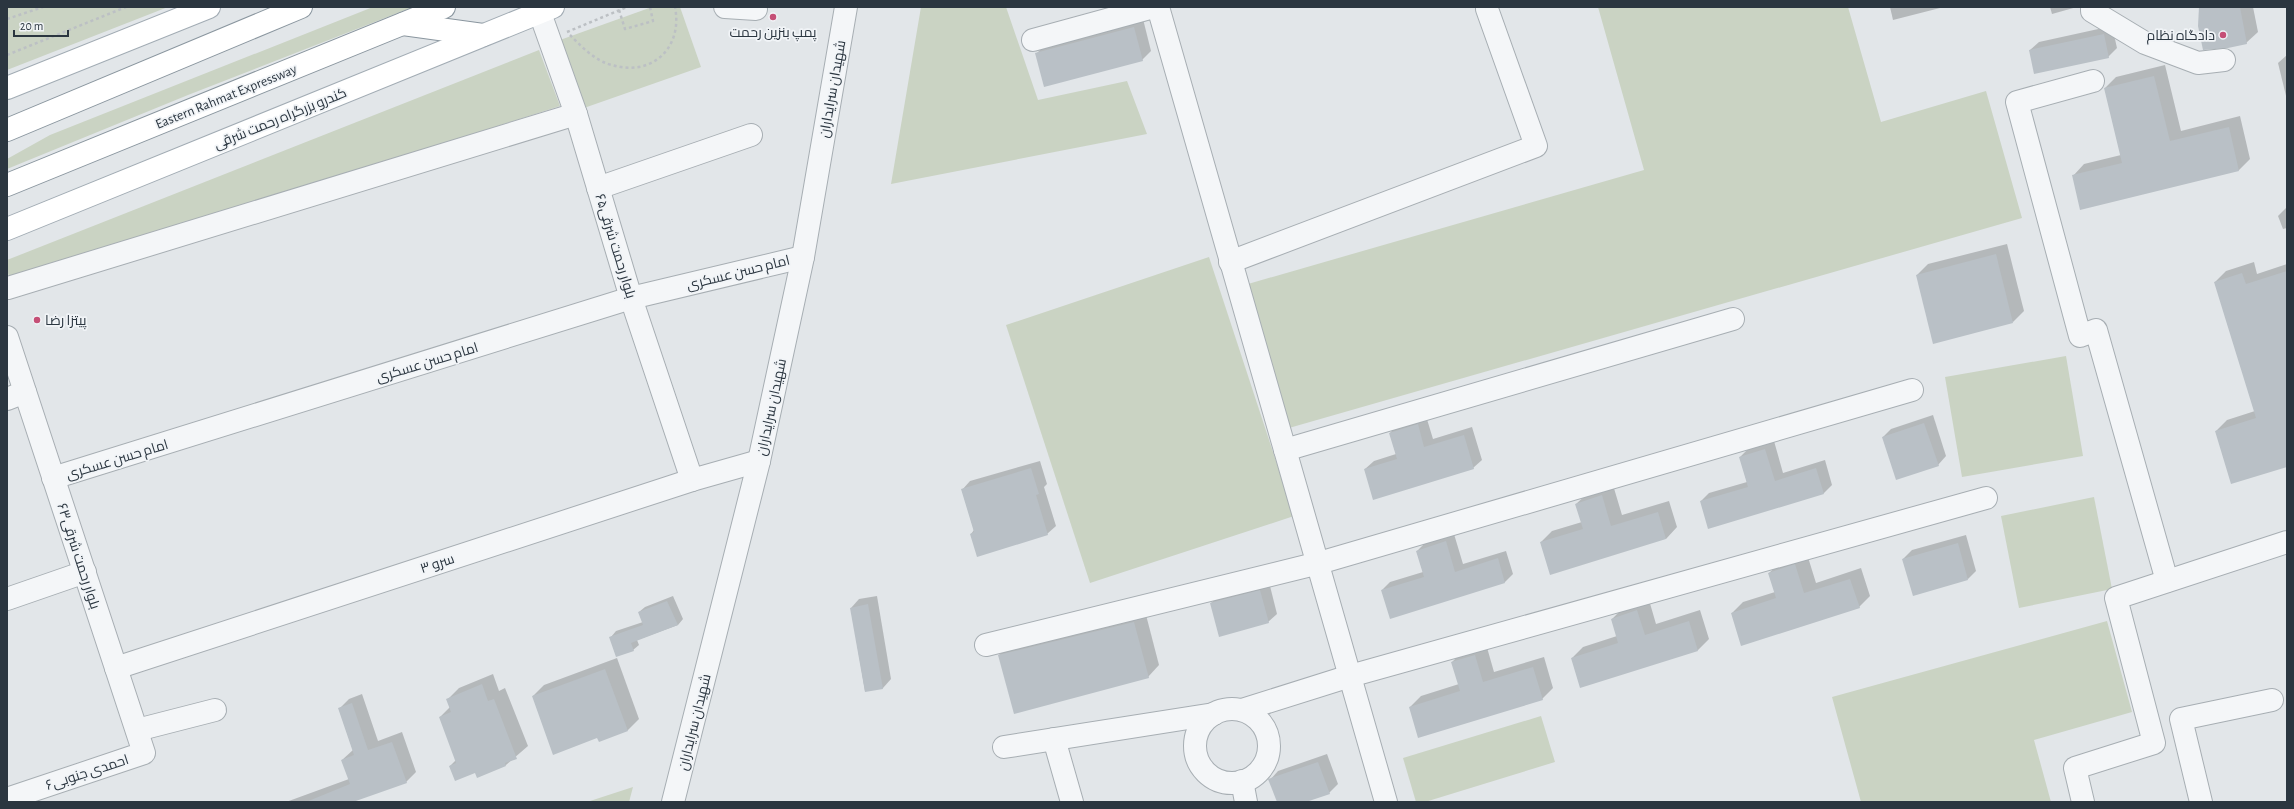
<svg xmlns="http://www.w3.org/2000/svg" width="2294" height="809" font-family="'Alegreya Sans',Cairo,sans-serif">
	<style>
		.green { fill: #cad3c3 }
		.shadow { fill: #0003 }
		.building { fill: #b9c0c6 }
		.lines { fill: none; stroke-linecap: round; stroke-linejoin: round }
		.minor-casing { stroke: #a7aeb3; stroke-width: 24 }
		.major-casing { stroke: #a2acb4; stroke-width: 24 }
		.highway-casing { stroke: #8a969f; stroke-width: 24 }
		.path { stroke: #bcc0c4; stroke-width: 2.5; stroke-dasharray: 3 3; stroke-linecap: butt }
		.minor { stroke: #f4f6f8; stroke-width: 22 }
		.major { stroke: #fff; stroke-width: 22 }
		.highway { stroke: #fff; stroke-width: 22 }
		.poi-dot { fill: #c54f76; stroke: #f1f4f7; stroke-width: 1.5 }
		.labels { text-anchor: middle; stroke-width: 3.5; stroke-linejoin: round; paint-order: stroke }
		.poi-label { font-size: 14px; fill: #2b3640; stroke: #f1f4f7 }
		.street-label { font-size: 14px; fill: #2b3640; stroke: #f1f4f7 }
	</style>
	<rect width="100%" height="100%" fill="#e2e6e9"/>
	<g class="green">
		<path d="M 7,7 L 168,7 L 7,70 Z"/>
		<path d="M 373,7 L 413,7 L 188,95 L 7,169 L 7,159 L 50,135 Z"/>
		<path d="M 652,7 L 680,7 L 701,67 L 584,108 L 560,40 Z"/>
		<path d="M 921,7 L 1006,7 L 1038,100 L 1127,81 L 1147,134 L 891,184 Z"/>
		<path d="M 1598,7 L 1848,7 L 1881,122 L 1986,91 L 2022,218 L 1289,428 L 1248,284 L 1644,170 Z"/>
		<path d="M 539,50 L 560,106 L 11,283 L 7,270 L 7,260 Z"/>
		<path d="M 1209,257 L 1294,516 L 1090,583 L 1006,325 Z"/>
		<path d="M 2066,356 L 2083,456 L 1962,477 L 1945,377 Z"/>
		<path d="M 2094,497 L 2112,589 L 2019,608 L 2001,516 Z"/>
		<path d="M 2107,621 L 2132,712 L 2034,740 L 2051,802 L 1861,802 L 1832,697 Z"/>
		<path d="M 1541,716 L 1555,762 L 1425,802 L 1416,802 L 1403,758 Z"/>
		<path d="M 633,787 L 629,802 L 591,802 L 590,801 Z"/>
	</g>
	<g class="shadow">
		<path d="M 1890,7 L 1944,7 L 1893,20 Z"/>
		<path d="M 2050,7 L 2077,7 L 2052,14 Z"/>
		<path d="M 2200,7 L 2253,7 L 2258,32 L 2246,43 Z"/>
		<path d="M 1143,19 L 1151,51 L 1142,60 L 1036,54 L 1045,45 Z"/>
		<path d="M 2112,26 L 2117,48 L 2108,57 L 2030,50 L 2039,42 Z"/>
		<path d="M 2287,55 L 2287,100 L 2278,63 Z"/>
		<path d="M 2165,65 L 2181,131 L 2240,116 L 2250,159 L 2239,170 L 2073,176 L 2084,164 L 2121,155 L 2105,88 L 2116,77 Z"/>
		<path d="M 2287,207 L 2287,228 L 2283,229 L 2278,216 Z"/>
		<path d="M 2007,244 L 2024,311 L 2013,322 L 1917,275 L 1928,264 Z"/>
		<path d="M 2254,262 L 2257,274 L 2287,264 L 2287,466 L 2216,431 L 2227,420 L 2255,411 L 2215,282 L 2226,271 Z"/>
		<path d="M 1933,415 L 1946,456 L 1938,465 L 1883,437 L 1891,429 Z"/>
		<path d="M 1426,416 L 1433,439 L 1472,427 L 1482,460 L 1473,468 L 1365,469 L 1374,461 L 1396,454 L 1390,433 L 1398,424 Z"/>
		<path d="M 1774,441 L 1783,473 L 1825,460 L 1832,485 L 1824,493 L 1701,501 L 1709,493 L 1747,482 L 1740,457 L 1749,448 Z"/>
		<path d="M 1040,461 L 1047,484 L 1044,487 L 1056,526 L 1047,534 L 971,534 L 974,530 L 962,490 L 970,481 Z"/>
		<path d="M 1613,485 L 1622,515 L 1669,501 L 1677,527 L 1666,539 L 1541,542 L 1552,531 L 1582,522 L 1576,504 L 1588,493 Z"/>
		<path d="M 1454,534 L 1463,564 L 1506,551 L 1513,574 L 1505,582 L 1382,590 L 1390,582 L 1423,572 L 1417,551 L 1426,542 Z"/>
		<path d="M 1966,535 L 1976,571 L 1968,579 L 1903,559 L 1912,550 Z"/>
		<path d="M 1807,554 L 1816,583 L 1861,568 L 1870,596 L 1859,607 L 1732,613 L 1743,602 L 1775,592 L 1769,573 L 1781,562 Z"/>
		<path d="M 1269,582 L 1277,614 L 1268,622 L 1211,603 L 1220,595 Z"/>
		<path d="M 673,596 L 683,619 L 678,625 L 637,640 L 639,645 L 633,650 L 611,637 L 616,631 L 643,622 L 639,612 L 645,607 Z"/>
		<path d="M 877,596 L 891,679 L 883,688 L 865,691 L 851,608 L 859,599 Z"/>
		<path d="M 1649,600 L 1656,624 L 1700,610 L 1709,639 L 1698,650 L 1572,658 L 1583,647 L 1617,636 L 1612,619 L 1623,608 Z"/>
		<path d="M 1145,611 L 1159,665 L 1148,677 L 999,655 L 1010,644 Z"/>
		<path d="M 1486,644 L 1494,672 L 1544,657 L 1553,688 L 1542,699 L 1410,707 L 1421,696 L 1459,684 L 1452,662 L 1463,651 Z"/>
		<path d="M 617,658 L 639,719 L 628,730 L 598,737 L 533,696 L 544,685 Z"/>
		<path d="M 493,674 L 499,691 L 505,688 L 528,746 L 506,765 L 476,772 L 450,766 L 456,760 L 440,717 L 450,707 L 448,699 L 459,688 Z"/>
		<path d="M 362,694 L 378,741 L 402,732 L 416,772 L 406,782 L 355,800 L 356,802 L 286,802 L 349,779 L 342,760 L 353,750 L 339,709 L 349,699 Z"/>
		<path d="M 1327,754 L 1338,784 L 1329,793 L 1303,802 L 1278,802 L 1270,780 L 1278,771 Z"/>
	</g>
	<g class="building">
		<path d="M 2199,7 L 2240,7 L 2247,44 L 2228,48 L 2203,50 L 2198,26 Z"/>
		<path d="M 1134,27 L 1143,61 L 1044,87 L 1035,53 Z"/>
		<path d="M 2104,34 L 2109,58 L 2034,74 L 2029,50 Z"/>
		<path d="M 2154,76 L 2170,141 L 2229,127 L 2239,171 L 2080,210 L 2072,175 L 2122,163 L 2104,88 Z"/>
		<path d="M 1996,254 L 2013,323 L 1933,344 L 1916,275 Z"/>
		<path d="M 2287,271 L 2287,467 L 2231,484 L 2215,431 L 2256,418 L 2214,282 L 2242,273 L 2246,284 Z"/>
		<path d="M 1924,423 L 1939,466 L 1896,480 L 1882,437 Z"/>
		<path d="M 1418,424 L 1424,447 L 1464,435 L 1474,469 L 1373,500 L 1364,469 L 1397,459 L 1389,433 Z"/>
		<path d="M 1765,449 L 1775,481 L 1816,468 L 1824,494 L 1708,529 L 1700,501 L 1748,487 L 1739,457 Z"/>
		<path d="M 1031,468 L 1039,494 L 1036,495 L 1048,535 L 977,557 L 970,534 L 974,532 L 961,489 Z"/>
		<path d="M 1602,495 L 1611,526 L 1658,512 L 1666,539 L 1550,575 L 1540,542 L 1583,529 L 1575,504 Z"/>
		<path d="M 1446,541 L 1455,572 L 1498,558 L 1505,583 L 1390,619 L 1381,590 L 1424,577 L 1416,551 Z"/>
		<path d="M 1958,543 L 1968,580 L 1913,596 L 1902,559 Z"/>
		<path d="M 1795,564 L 1804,593 L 1850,579 L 1860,608 L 1741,646 L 1731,613 L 1776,598 L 1768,573 Z"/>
		<path d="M 1260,590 L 1269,623 L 1219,637 L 1210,603 Z"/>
		<path d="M 667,601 L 678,625 L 631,643 L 634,651 L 616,657 L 609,637 L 643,625 L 638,612 Z"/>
		<path d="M 868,604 L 883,689 L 865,692 L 850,608 Z"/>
		<path d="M 1637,610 L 1645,635 L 1689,621 L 1698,651 L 1580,688 L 1571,658 L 1618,643 L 1611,619 Z"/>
		<path d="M 1134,622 L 1149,678 L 1014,714 L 998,655 Z"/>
		<path d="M 1475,655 L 1483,682 L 1533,667 L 1543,700 L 1418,738 L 1409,707 L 1460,691 L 1451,662 Z"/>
		<path d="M 605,669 L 628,731 L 599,742 L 597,738 L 553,755 L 532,696 Z"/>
		<path d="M 482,684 L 488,701 L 494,699 L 517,759 L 505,763 L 506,766 L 477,778 L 475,773 L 455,781 L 449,766 L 456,763 L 439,717 L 451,712 L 446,699 Z"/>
		<path d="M 352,703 L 368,750 L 392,742 L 407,783 L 353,802 L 306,802 L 350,784 L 341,760 L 354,755 L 338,708 Z"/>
		<path d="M 1318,762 L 1330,794 L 1306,802 L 1277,802 L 1268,779 Z"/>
	</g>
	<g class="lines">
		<g class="minor-casing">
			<g id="minor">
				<path d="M 725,7 L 756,9"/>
				<path d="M 1158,7 L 1386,802"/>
				<path d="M 2092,7 L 2092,11 L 2145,43 L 2198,63 L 2224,60"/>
				<path d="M 540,13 L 576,114 L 631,298 L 692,480"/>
				<path d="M 1033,40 L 1154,7"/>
				<path d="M 2093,81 L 2017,102 L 2080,336 L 2096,330 L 2167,581"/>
				<path d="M 598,188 L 751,135"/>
				<path d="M 1230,262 L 1536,146 L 1487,9"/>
				<path d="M 8,288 L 576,114"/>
				<path d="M 7,337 L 144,753 L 7,799"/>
				<path d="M 7,399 L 25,392"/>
				<path d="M 1285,450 L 1733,319"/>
				<path d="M 53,478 L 631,298 L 803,257"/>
				<path d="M 7,599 L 85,572"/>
				<path d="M 986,645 L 1319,563 L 1912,390"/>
				<path d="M 116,668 L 692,480 L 759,461"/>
				<circle cx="1232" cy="746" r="37"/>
				<path d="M 1242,710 L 1350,676 L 1986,498"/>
				<path d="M 137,730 L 215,710"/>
				<path d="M 1054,739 L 1072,802"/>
				<path d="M 1004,747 L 1214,714"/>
				<path d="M 1242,781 L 1246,802"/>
				<path d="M 673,802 L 759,461 L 803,257 L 846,7"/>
				<path d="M 2083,802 L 2075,768 L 2154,743 L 2116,598 L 2287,542"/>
				<path d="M 2201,802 L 2181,719 L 2272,700"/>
			</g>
		</g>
		<g class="major-casing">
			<g id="major">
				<path d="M 7,88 L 209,7"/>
				<path d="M 7,229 L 553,7"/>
			</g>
		</g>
		<g class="highway-casing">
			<g id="highway">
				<path d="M 403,24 L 483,35"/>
				<path d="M 7,130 L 301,7"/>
				<path d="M 7,185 L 444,7"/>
			</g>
		</g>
		<g class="path">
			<path d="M 619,10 L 625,29 L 653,21 L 650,7"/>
			<path d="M 7,19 L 43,7"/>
			<path d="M 567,32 L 627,7"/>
			<path d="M 570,35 C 582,47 595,61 612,65 C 652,77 683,48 675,7"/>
			<path d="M 7,55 L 126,7"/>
		</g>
		<use href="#minor" class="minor"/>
		<use href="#major" class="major"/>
		<use href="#highway" class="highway"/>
	</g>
	<g class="poi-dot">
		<circle cx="773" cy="17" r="4"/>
		<circle cx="2223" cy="35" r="4"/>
		<circle cx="37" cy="320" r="4"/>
	</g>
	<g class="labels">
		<g class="poi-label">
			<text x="773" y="37">پمپ بنزین رحمت</text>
			<text x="2215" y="40" text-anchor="end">دادگاه نظام</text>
			<text x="45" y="325" text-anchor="start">پیتزا رضا</text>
		</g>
		<g class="street-label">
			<text transform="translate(832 89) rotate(-80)" y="5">شهیدان سرایداران</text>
			<text transform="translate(226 96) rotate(-22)" y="5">Eastern Rahmat Expressway</text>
			<text transform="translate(280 118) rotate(-22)" y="5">کندرو بزرگراه رحمت شرقی</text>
			<text transform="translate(616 246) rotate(73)" y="5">بلوار رحمت شرقی۶۵</text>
			<text transform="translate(738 272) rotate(-14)" y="5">امام حسن عسکری</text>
			<text transform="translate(427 362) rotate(-17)" y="5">امام حسن عسکری</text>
			<text transform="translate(771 407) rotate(-78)" y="5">شهیدان سرایداران</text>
			<text transform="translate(117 459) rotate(-17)" y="5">امام حسن عسکری</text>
			<text transform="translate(79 556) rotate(72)" y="5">بلوار رحمت شرقی۶۳</text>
			<text transform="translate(437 563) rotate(-18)" y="5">سرو ۳</text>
			<text transform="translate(694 722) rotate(-76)" y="5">شهیدان سرایداران</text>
			<text transform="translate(87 772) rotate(-18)" y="5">احمدی جنوبی۶</text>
		</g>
	</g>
	<rect width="2294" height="809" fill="none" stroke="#2b3640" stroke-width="16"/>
	<path d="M14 30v6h54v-6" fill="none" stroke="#2b3640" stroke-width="2"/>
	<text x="20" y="30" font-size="12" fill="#2b3640" stroke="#f1f4f7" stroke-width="3" paint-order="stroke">20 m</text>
</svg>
